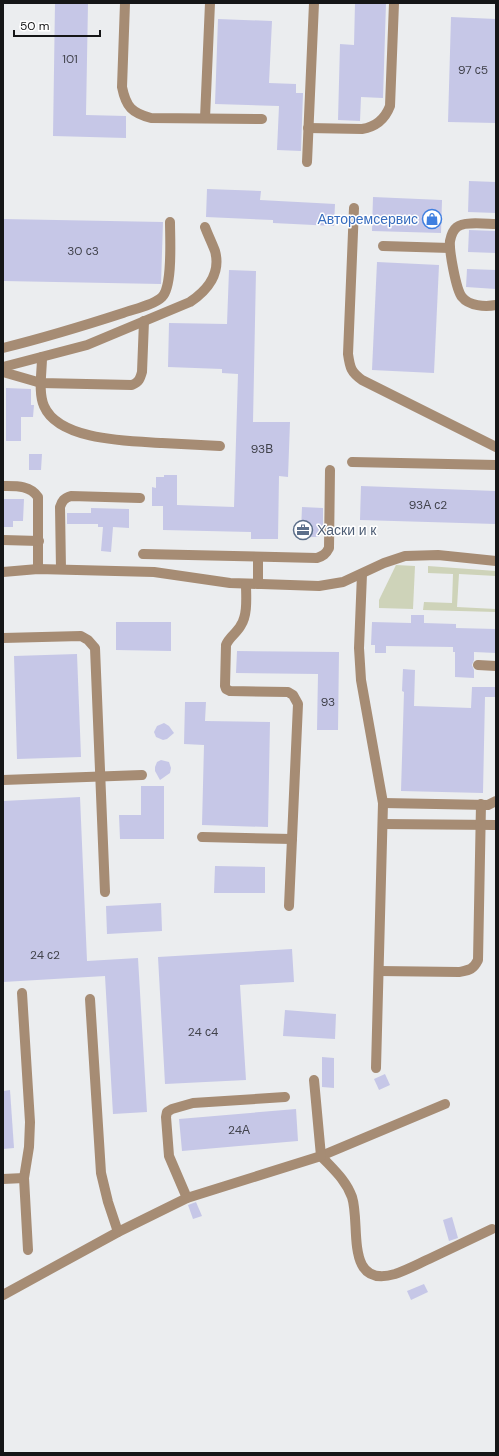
<svg xmlns="http://www.w3.org/2000/svg" width="499" height="1456" font-family="'DM Sans',sans-serif">
	<style>
		.green { fill: #ced3b9 }
		.building { fill: #c6c7e7 }
		.lines { fill: none; stroke-linecap: round; stroke-linejoin: round }
		.minor { stroke: #a68c74; stroke-width: 10 }
		.labels { text-anchor: middle; stroke-width: 3; stroke-linejoin: round; paint-order: stroke }
		.number-label { font-size: 12px; fill: #41424b }
		.shop-label { font-size: 14px; fill: #366cbe; stroke: #fff; text-anchor: end }
		.service-label { font-size: 14px; fill: #4e5e75; stroke: #fff; text-anchor: start }
	</style>
	<rect width="100%" height="100%" fill="#ebedef"/>
	<g class="green">
		<path d="M 396,565 L 415,566 L 413,609 L 379,608 L 379,600 Z"/>
		<path d="M 428,566 L 496,571 L 496,576 L 459,574 L 457,607 L 496,609 L 496,612 L 423,610 L 424,602 L 452,603 L 453,574 L 428,573 Z"/>
	</g>
	<g class="building">
		<path d="M 55,3 L 88,3 L 86,115 L 126,116 L 126,138 L 53,136 Z"/>
		<path d="M 355,3 L 386,3 L 383,98 L 361,97 L 360,121 L 338,120 L 340,44 L 354,45 Z"/>
		<path d="M 451,17 L 496,19 L 496,123 L 448,122 Z"/>
		<path d="M 218,19 L 272,21 L 269,83 L 296,84 L 296,93 L 303,93 L 301,151 L 277,150 L 279,106 L 215,104 Z"/>
		<path d="M 469,181 L 496,182 L 496,213 L 468,212 Z"/>
		<path d="M 207,189 L 261,191 L 260,200 L 335,204 L 334,226 L 273,223 L 273,220 L 206,217 Z"/>
		<path d="M 373,197 L 442,200 L 441,233 L 372,231 Z"/>
		<path d="M 3,219 L 163,222 L 161,284 L 3,281 Z"/>
		<path d="M 469,230 L 496,231 L 496,253 L 468,252 Z"/>
		<path d="M 377,262 L 439,265 L 434,373 L 372,370 Z"/>
		<path d="M 467,269 L 496,270 L 496,289 L 466,287 Z"/>
		<path d="M 229,270 L 256,271 L 253,422 L 290,422 L 288,477 L 279,476 L 278,539 L 251,539 L 251,532 L 163,530 L 163,506 L 152,506 L 152,487 L 156,488 L 156,477 L 164,477 L 164,475 L 177,475 L 177,505 L 234,507 L 238,374 L 222,373 L 222,369 L 168,367 L 169,323 L 227,324 Z"/>
		<path d="M 6,388 L 31,389 L 31,405 L 34,405 L 33,417 L 21,417 L 21,441 L 6,441 Z"/>
		<path d="M 29,454 L 42,454 L 41,470 L 29,470 Z"/>
		<path d="M 361,486 L 496,491 L 496,524 L 360,520 Z"/>
		<path d="M 3,499 L 24,499 L 23,521 L 13,521 L 13,527 L 3,527 Z"/>
		<path d="M 302,507 L 323,508 L 323,532 L 319,532 L 319,537 L 307,537 L 307,531 L 301,531 Z"/>
		<path d="M 91,508 L 129,509 L 129,528 L 113,527 L 111,552 L 101,551 L 103,527 L 98,527 L 98,524 L 67,524 L 67,513 L 91,513 Z"/>
		<path d="M 411,615 L 424,615 L 424,623 L 456,624 L 456,628 L 496,629 L 496,653 L 474,652 L 474,660 L 472,665 L 474,670 L 474,678 L 455,677 L 455,652 L 453,652 L 453,647 L 386,646 L 386,653 L 375,653 L 375,645 L 371,645 L 372,622 L 411,623 Z"/>
		<path d="M 116,622 L 171,622 L 171,651 L 116,650 Z"/>
		<path d="M 237,651 L 339,652 L 338,730 L 317,730 L 318,674 L 236,673 Z"/>
		<path d="M 77,654 L 81,757 L 17,759 L 14,656 Z"/>
		<path d="M 403,669 L 415,670 L 414,706 L 471,708 L 472,687 L 496,687 L 496,697 L 485,697 L 483,793 L 401,791 L 404,692 L 402,691 Z"/>
		<path d="M 185,702 L 206,702 L 205,721 L 270,722 L 268,827 L 202,825 L 204,745 L 184,744 Z"/>
		<path d="M 164,723 L 169,726 L 174,733 L 167,739 L 163,740 L 156,737 L 154,732 L 157,726 Z"/>
		<path d="M 161,760 L 169,762 L 171,768 L 170,773 L 160,780 L 155,771 L 155,767 L 157,762 Z"/>
		<path d="M 141,786 L 164,786 L 164,839 L 120,839 L 119,815 L 141,815 Z"/>
		<path d="M 80,797 L 87,961 L 138,958 L 147,1112 L 113,1114 L 105,976 L 3,982 L 3,801 Z"/>
		<path d="M 215,866 L 265,867 L 265,893 L 214,893 Z"/>
		<path d="M 161,903 L 162,931 L 107,934 L 106,906 Z"/>
		<path d="M 292,949 L 294,982 L 240,985 L 246,1080 L 165,1084 L 158,957 Z"/>
		<path d="M 285,1010 L 336,1014 L 335,1039 L 283,1036 Z"/>
		<path d="M 322,1057 L 334,1058 L 334,1088 L 322,1087 Z"/>
		<path d="M 385,1074 L 390,1085 L 379,1090 L 374,1079 Z"/>
		<path d="M 10,1090 L 14,1148 L 3,1149 L 3,1091 Z"/>
		<path d="M 296,1109 L 298,1141 L 182,1151 L 179,1119 Z"/>
		<path d="M 196,1202 L 202,1216 L 193,1219 L 188,1205 Z"/>
		<path d="M 452,1217 L 458,1238 L 449,1241 L 443,1220 Z"/>
		<path d="M 424,1284 L 428,1292 L 411,1300 L 407,1291 Z"/>
	</g>
	<g class="lines">
		<g class="minor">
			<path d="M 125,3 L 122,87 C 126,107 132,113 151,118 L 262,119"/>
			<path d="M 205,118 L 210,3"/>
			<path d="M 308,128 L 362,129 C 375,127 385,119 390,106 L 394,3"/>
			<path d="M 307,162 L 314,3"/>
			<path d="M 354,208 L 348,354 C 350,368 351,372 362,380 L 496,447"/>
			<path d="M 496,224 C 487,224 464,221 457,227 C 453,230 451,236 450,241 C 449,250 456,290 462,297 C 469,306 485,307 496,305"/>
			<path d="M 383,246 L 450,248"/>
			<path d="M 3,348 C 43,338 83,326 123,313 C 134,309 154,305 162,297 C 173,286 170,239 170,222"/>
			<path d="M 42,357 C 42,372 38,392 44,406 C 59,441 130,441 162,443 C 181,444 201,445 220,446"/>
			<path d="M 3,367 L 87,345 L 190,302 C 208,290 221,273 215,251 C 212,243 208,235 205,227"/>
			<path d="M 3,372 L 41,383 L 132,385 C 139,382 140,379 142,372 L 144,321"/>
			<path d="M 352,462 L 496,465"/>
			<path d="M 3,486 C 16,486 30,485 38,497 L 38,569"/>
			<path d="M 3,540 L 39,541"/>
			<path d="M 143,554 L 317,558 C 323,556 326,554 329,548 L 330,470"/>
			<path d="M 61,569 L 60,507 C 62,501 64,498 71,496 L 140,498"/>
			<path d="M 3,572 L 38,569 L 154,572 L 230,583 L 319,586 L 343,582 L 384,563 L 405,556 L 438,555 L 496,561"/>
			<path d="M 362,574 L 359,648 L 361,680 L 383,803 L 376,1068"/>
			<path d="M 246,584 C 246,596 248,614 241,625 C 237,633 229,637 226,645 L 225,686 L 226,689 L 230,691 L 288,692 L 293,695 L 298,704 L 289,906"/>
			<path d="M 258,584 L 258,557"/>
			<path d="M 3,638 L 81,636 L 88,640 L 95,648 L 105,892"/>
			<path d="M 478,665 L 496,666"/>
			<path d="M 3,780 L 142,775"/>
			<path d="M 383,803 L 488,805 L 496,801"/>
			<path d="M 383,824 L 496,825"/>
			<path d="M 202,837 L 292,839"/>
			<path d="M 379,971 L 459,972 C 469,970 473,970 478,960 L 481,804"/>
			<path d="M 22,993 L 30,1122 L 29,1147 L 24,1178"/>
			<path d="M 90,999 L 101,1173 L 108,1202 L 118,1232"/>
			<path d="M 445,1104 L 321,1156 C 333,1169 346,1180 352,1197 C 361,1225 344,1289 395,1274 C 407,1270 418,1264 429,1259 C 450,1249 471,1239 492,1229"/>
			<path d="M 3,1179 L 24,1178 L 28,1250"/>
			<path d="M 187,1198 L 169,1156 L 166,1117 L 167,1112 L 172,1109 L 193,1103 L 285,1097"/>
			<path d="M 3,1295 L 118,1232 L 187,1198 L 321,1156 L 314,1080"/>
		</g>
	</g>
	<defs>
		<g id="shop-ring" transform="scale(1)"><circle r="9.5" fill="#fff" stroke="#3f7fe0" stroke-width="1.5"/><path d="M-5-2.5h2.3a2.7 3.5 0 0 1 5.4 0H5L5.5 6h-11ZM-1.5-2.5h3a1.5 2.3 0 0 0-3 0Z" fill="#3f7fe0"/></g>
		<g id="office-ring" transform="scale(1)"><circle r="9.5" fill="#fff" stroke="#5c6f8a" stroke-width="1.5"/><path d="M-6-3h4V-5.5h4V-3h4V5H-6ZM-1-4.5V-3h2v-1.5ZM-6 0V1H6V0Z" fill="#5c6f8a"/></g>
	</defs>
	<g fill-rule="evenodd">
		<use href="#shop-ring" x="432" y="219"/>
		<use href="#office-ring" x="303" y="530"/>
	</g>
	<g class="labels">
		<g class="number-label">
			<text x="70" y="63">101</text>
			<text x="473" y="74">97 с5</text>
			<text x="83" y="255">30 с3</text>
			<text x="262" y="453">93В</text>
			<text x="428" y="509">93А с2</text>
			<text x="328" y="706">93</text>
			<text x="45" y="959">24 с2</text>
			<text x="203" y="1036">24 с4</text>
			<text x="239" y="1134">24А</text>
		</g>
		<g class="shop-label">
			<text x="418" y="224">Авторемсервис</text>
		</g>
		<g class="service-label">
			<text x="317" y="535">Хаски и к</text>
		</g>
	</g>
	<rect width="499" height="1456" fill="none" stroke="#151617" stroke-width="8"/>
	<path d="M14 30v6h86v-6" fill="none" stroke="#151617" stroke-width="2"/>
	<text x="20" y="30" font-size="12" fill="#151617" stroke="#ffffff" stroke-width="3" paint-order="stroke">50 m</text>
</svg>
